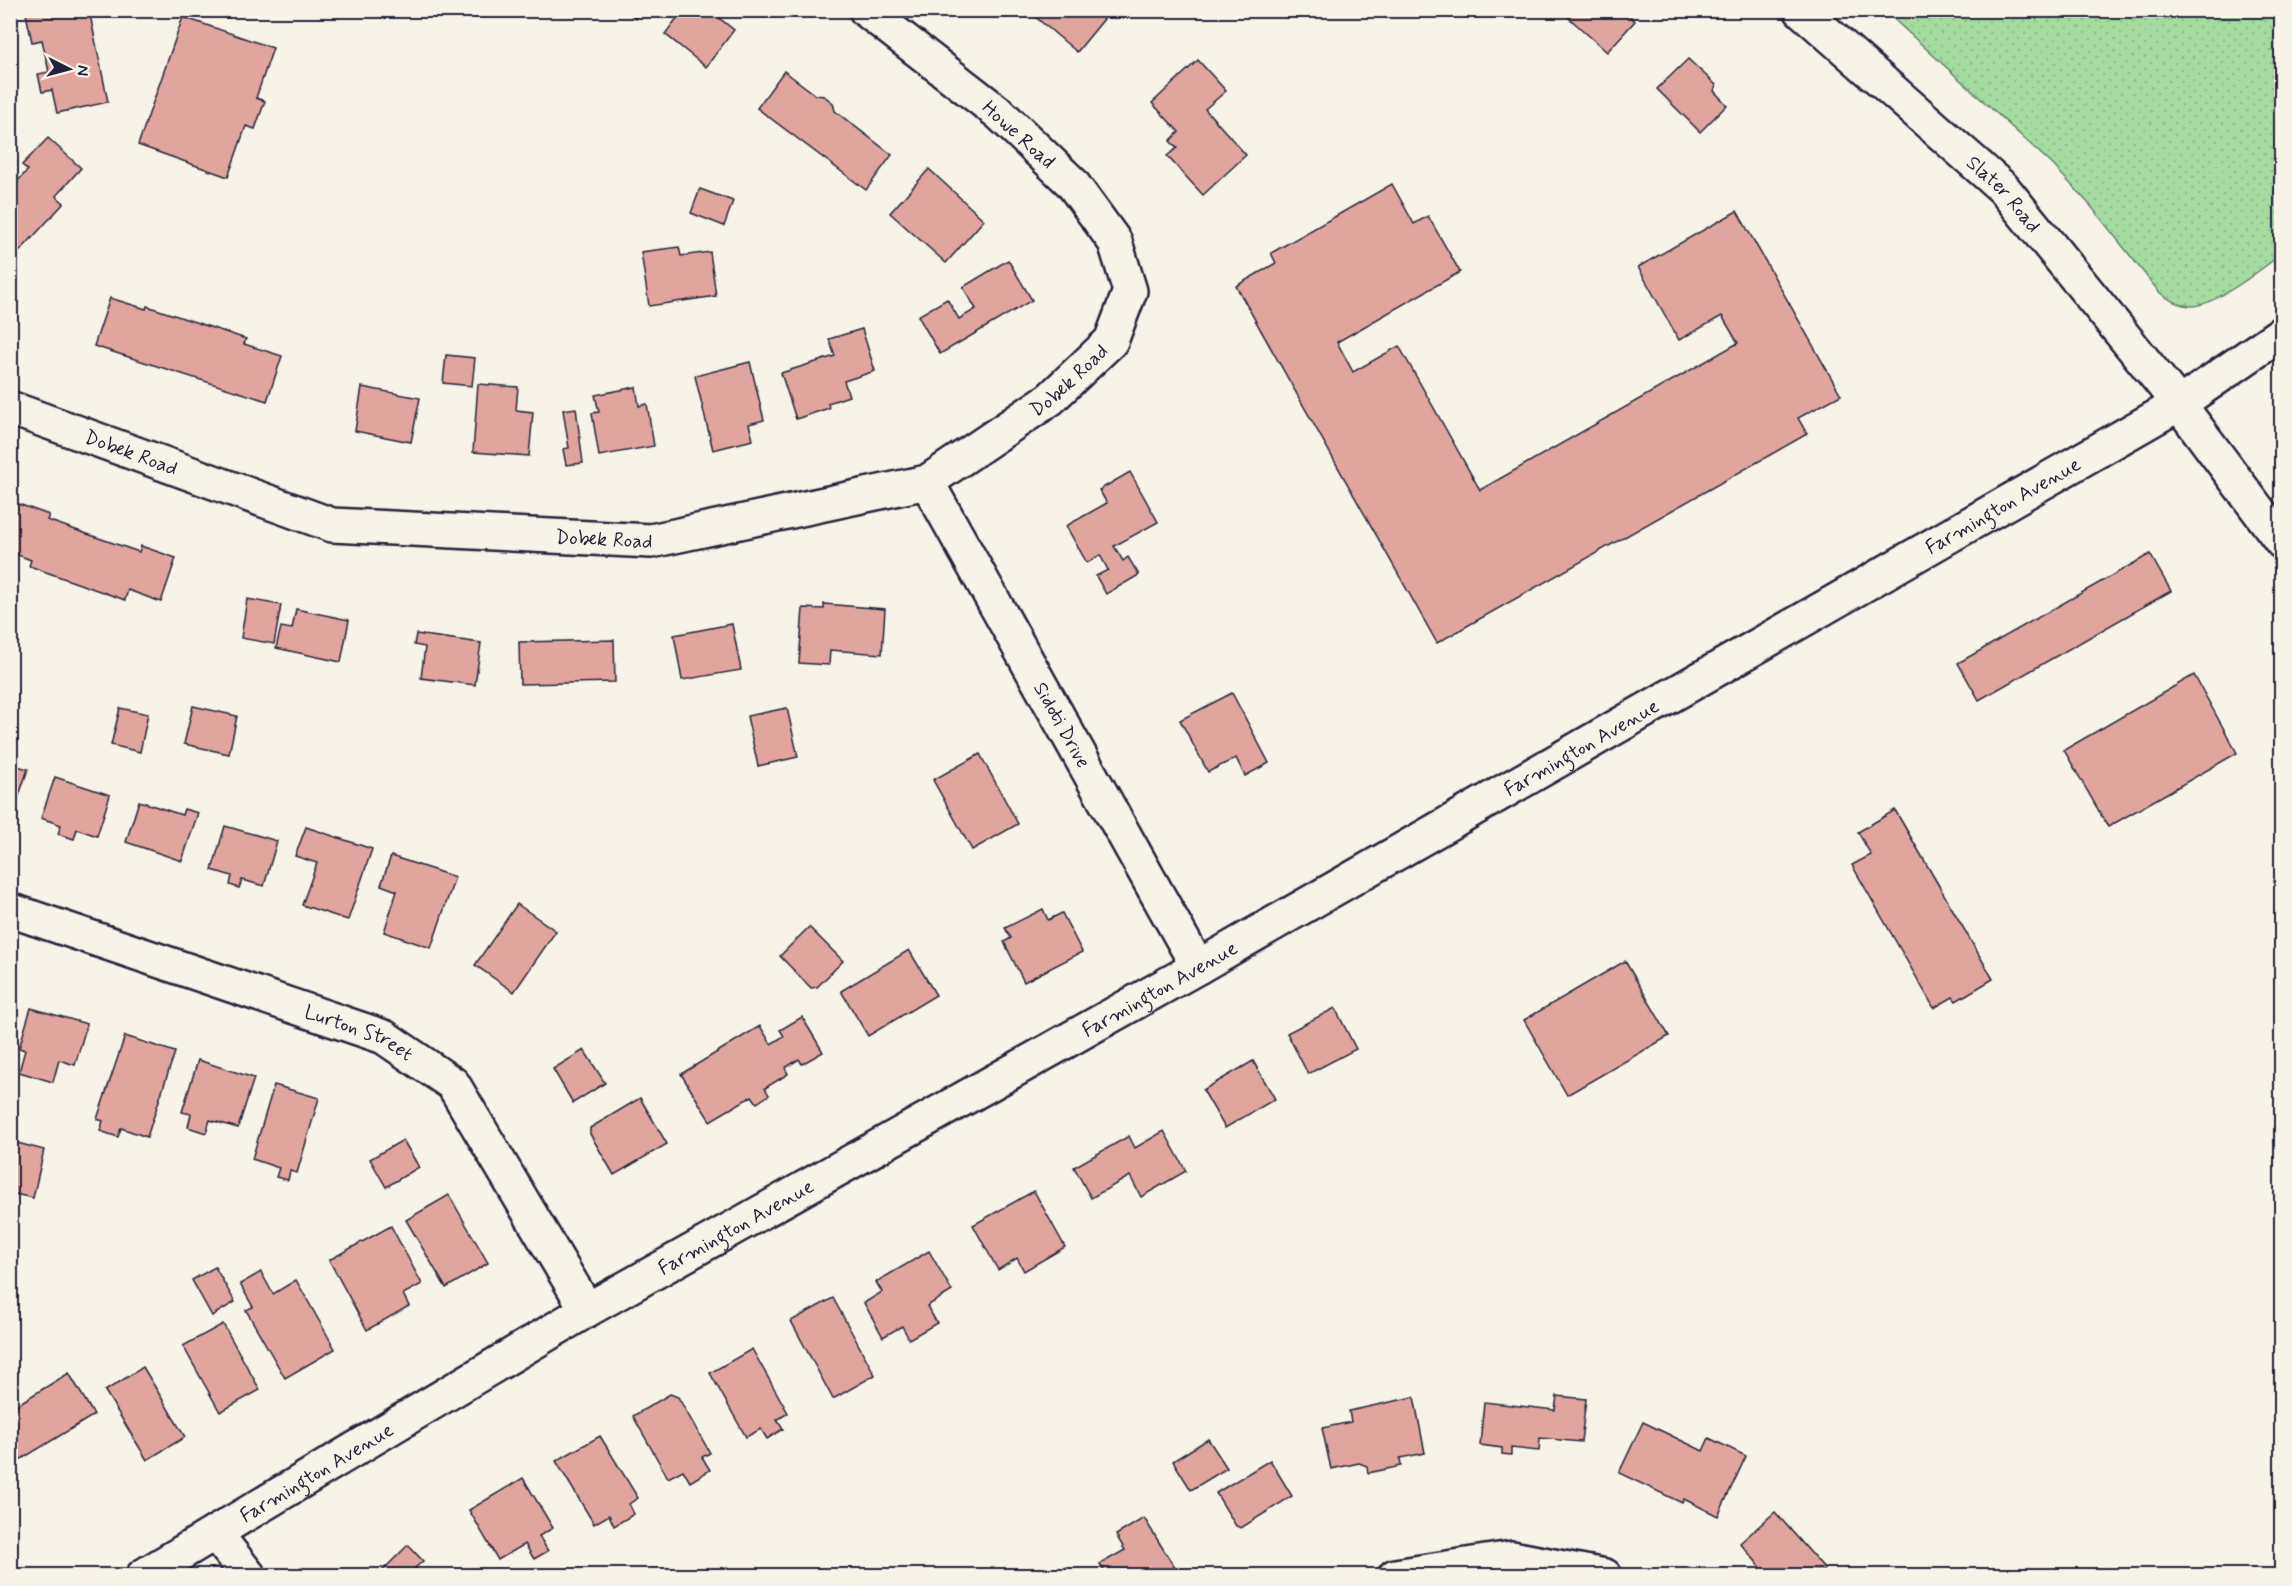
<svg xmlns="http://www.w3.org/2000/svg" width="2292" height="1586" font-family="Mynerve,sans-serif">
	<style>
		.park { fill: url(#park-dots); stroke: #637f6e; stroke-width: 1.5 }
		.building { fill: #e0a59f; stroke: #22223b; stroke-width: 1.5 }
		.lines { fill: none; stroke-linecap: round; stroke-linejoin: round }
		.street-casing { stroke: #22223b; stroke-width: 38 }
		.secondary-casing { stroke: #22223b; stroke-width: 38 }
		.street { stroke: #f7f3e8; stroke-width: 33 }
		.secondary { stroke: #f7f3e8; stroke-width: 33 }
		.labels { text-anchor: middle; stroke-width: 6; stroke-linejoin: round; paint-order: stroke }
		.street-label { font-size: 20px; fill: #22223b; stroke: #f7f3e8 }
	</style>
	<defs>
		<pattern id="park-dots" width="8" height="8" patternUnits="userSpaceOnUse" patternTransform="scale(1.5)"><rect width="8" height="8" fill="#a4dca0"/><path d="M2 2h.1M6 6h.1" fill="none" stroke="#8dbc8b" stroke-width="1.8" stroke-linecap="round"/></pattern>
	</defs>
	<rect width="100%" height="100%" fill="#f7f3e8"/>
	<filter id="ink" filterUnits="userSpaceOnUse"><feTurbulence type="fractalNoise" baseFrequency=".0167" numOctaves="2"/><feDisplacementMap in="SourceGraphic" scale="12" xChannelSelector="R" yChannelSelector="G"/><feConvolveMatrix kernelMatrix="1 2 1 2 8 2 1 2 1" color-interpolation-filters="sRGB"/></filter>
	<g filter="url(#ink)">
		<path class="park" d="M 1885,11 L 2281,11 L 2281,254 C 2262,269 2216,305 2193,306 C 2179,306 2169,300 2159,292 L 2090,205 L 2053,165 Z"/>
		<g class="building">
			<path d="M 89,10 L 108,102 L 57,113 L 52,90 L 42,92 L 38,74 L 49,72 L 42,40 L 32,42 L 26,14 L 36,10 Z"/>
			<path d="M 624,10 L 642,10 L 636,19 Z"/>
			<path d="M 683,10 L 709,10 L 734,30 L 706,67 L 665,34 Z"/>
			<path d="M 1037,10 L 1094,10 L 1104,19 L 1077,52 L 1033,15 Z"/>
			<path d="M 1379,10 L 1394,10 L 1387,18 Z"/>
			<path d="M 1573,10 L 1624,10 L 1635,21 L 1607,52 L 1568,17 Z"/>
			<path d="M 183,17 L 273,48 L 256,98 L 265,101 L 255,129 L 246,126 L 228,177 L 138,145 Z"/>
			<path d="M 1688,59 L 1716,85 L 1714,91 L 1727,105 L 1700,132 L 1657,89 Z"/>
			<path d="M 1198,60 L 1226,91 L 1205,109 L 1246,155 L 1203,195 L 1167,156 L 1177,148 L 1170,141 L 1179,132 L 1152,103 Z"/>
			<path d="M 784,71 L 816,95 L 824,96 L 833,103 L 835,111 L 892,155 L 866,190 L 757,108 Z"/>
			<path d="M 48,138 L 81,168 L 56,196 L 64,203 L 10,262 L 10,189 L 28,170 L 22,165 Z"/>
			<path d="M 929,169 L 984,220 L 946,263 L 890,213 Z"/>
			<path d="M 1392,184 L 1414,224 L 1428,216 L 1460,272 L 1337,342 L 1353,372 L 1399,346 L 1480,490 L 1738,343 L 1722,316 L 1679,340 L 1638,267 L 1737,211 L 1841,395 L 1798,418 L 1807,434 L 1437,643 L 1236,286 L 1276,263 L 1271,253 Z"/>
			<path d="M 700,189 L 733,201 L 724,226 L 691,213 Z"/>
			<path d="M 679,247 L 681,256 L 710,252 L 716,296 L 649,306 L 641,252 Z"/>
			<path d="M 1008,260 L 1032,300 L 940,354 L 918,316 L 947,299 L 959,319 L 976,309 L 963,287 Z"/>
			<path d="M 110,298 L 146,309 L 147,306 L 246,339 L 244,344 L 282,356 L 267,401 L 94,346 Z"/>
			<path d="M 862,329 L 875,371 L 844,381 L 849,396 L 828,403 L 829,408 L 796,419 L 781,373 L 835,356 L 829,339 Z"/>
			<path d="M 446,355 L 475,358 L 472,386 L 443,383 Z"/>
			<path d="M 750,362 L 764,420 L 749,424 L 753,440 L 713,450 L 695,376 Z"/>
			<path d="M 478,384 L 518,387 L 516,410 L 533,412 L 529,456 L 473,452 Z"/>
			<path d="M 362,387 L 420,398 L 411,442 L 355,431 Z"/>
			<path d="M 636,387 L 639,406 L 647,404 L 654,446 L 599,456 L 592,413 L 599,412 L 595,395 Z"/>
			<path d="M 576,408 L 583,463 L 566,465 L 563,449 L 569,448 L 563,410 Z"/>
			<path d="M 1130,472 L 1158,522 L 1114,546 L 1123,561 L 1128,557 L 1139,575 L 1106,594 L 1096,576 L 1108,570 L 1100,555 L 1087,563 L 1066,526 L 1107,503 L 1099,490 Z"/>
			<path d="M 10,501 L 49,515 L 47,520 L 139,552 L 141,546 L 176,558 L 161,602 L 128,590 L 125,600 L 29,566 L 31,560 L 10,552 Z"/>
			<path d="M 2150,554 L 2171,591 L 1979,700 L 1958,663 Z"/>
			<path d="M 247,599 L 281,605 L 274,644 L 241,638 Z"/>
			<path d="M 824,604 L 885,609 L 882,654 L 830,650 L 829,665 L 799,663 L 803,608 L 824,609 Z"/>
			<path d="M 296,609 L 349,620 L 341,662 L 276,648 L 281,627 L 292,629 Z"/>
			<path d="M 732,624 L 741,670 L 682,680 L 674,635 Z"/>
			<path d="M 416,634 L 481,643 L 475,685 L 421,678 L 425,647 L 414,645 Z"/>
			<path d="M 614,640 L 615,682 L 520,684 L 519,642 Z"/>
			<path d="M 2194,675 L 2237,753 L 2108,827 L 2064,750 Z"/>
			<path d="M 1232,693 L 1269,763 L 1245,776 L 1236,758 L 1208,772 L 1180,720 Z"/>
			<path d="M 193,706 L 237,716 L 229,754 L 184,744 Z"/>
			<path d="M 120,708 L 148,714 L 140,752 L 111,745 Z"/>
			<path d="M 787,708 L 798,757 L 758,766 L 747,716 Z"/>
			<path d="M 980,754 L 1018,824 L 972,850 L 933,780 Z"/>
			<path d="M 10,764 L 28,769 L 14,810 L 10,809 Z"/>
			<path d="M 55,777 L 110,795 L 97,836 L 77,829 L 74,839 L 58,834 L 61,825 L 41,818 Z"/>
			<path d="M 139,801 L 182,815 L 184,809 L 198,813 L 182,861 L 126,842 Z"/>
			<path d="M 1895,810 L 1993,979 L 1956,1001 L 1953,997 L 1934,1008 L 1852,865 L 1871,855 L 1858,832 Z"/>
			<path d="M 225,826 L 277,841 L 264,886 L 242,880 L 239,888 L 230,885 L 232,876 L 212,870 Z"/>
			<path d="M 306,827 L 372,849 L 348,920 L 302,905 L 317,863 L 295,856 Z"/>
			<path d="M 391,856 L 455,877 L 431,948 L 384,932 L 397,891 L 381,885 Z"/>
			<path d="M 517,904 L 556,931 L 514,992 L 475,965 Z"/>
			<path d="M 1043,909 L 1048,920 L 1062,913 L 1082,952 L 1024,982 L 1004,942 L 1011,938 L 1005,928 Z"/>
			<path d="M 809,927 L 843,961 L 817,987 L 811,988 L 780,956 Z"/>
			<path d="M 909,950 L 936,995 L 868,1036 L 841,991 Z"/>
			<path d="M 1625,961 L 1669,1036 L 1567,1095 L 1524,1020 Z"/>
			<path d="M 31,1008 L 87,1024 L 75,1065 L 59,1060 L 53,1082 L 19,1072 L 25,1050 L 19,1048 Z"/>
			<path d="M 1335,1008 L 1356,1049 L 1308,1074 L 1287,1033 Z"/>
			<path d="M 802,1017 L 823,1052 L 802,1064 L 799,1059 L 785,1068 L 788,1074 L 765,1088 L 769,1095 L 757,1103 L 752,1096 L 710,1121 L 681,1074 L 760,1026 L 771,1044 L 784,1036 L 780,1030 Z"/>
			<path d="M 125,1036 L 175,1052 L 147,1137 L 121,1128 L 118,1137 L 100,1131 L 103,1121 L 97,1119 Z"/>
			<path d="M 584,1050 L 605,1083 L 573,1103 L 553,1069 Z"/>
			<path d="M 198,1060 L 254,1078 L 238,1128 L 210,1120 L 206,1133 L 188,1127 L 191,1114 L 182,1112 Z"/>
			<path d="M 1253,1061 L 1275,1099 L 1225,1128 L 1203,1090 Z"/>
			<path d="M 274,1085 L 319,1098 L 297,1173 L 290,1171 L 288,1180 L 276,1177 L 279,1168 L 252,1159 Z"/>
			<path d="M 640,1098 L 667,1144 L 614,1175 L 590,1134 L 590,1128 Z"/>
			<path d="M 1164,1131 L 1186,1171 L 1141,1197 L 1130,1176 L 1091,1198 L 1074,1167 L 1129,1136 L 1135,1148 Z"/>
			<path d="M 403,1140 L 419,1167 L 386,1187 L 370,1159 Z"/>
			<path d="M 10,1141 L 44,1150 L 33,1198 L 10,1193 Z"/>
			<path d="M 1034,1191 L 1065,1247 L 1024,1271 L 1017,1258 L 998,1270 L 973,1225 Z"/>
			<path d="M 449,1195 L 488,1263 L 446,1288 L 406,1220 Z"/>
			<path d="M 391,1226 L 422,1284 L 403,1294 L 409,1306 L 367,1330 L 329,1260 Z"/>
			<path d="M 929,1251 L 952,1291 L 927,1306 L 937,1323 L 909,1339 L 902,1326 L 883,1337 L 864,1303 L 882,1292 L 876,1282 Z"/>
			<path d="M 215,1267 L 235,1302 L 212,1316 L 192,1280 Z"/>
			<path d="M 261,1272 L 273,1294 L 296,1280 L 335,1349 L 285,1378 L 246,1310 L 253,1307 L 240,1284 Z"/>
			<path d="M 833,1298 L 875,1375 L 833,1399 L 791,1321 Z"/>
			<path d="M 223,1324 L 260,1390 L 220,1412 L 183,1346 Z"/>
			<path d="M 752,1349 L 788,1413 L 777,1420 L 783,1429 L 767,1439 L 761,1429 L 746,1437 L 710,1373 Z"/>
			<path d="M 143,1367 L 185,1437 L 147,1460 L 105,1391 Z"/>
			<path d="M 69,1373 L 94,1415 L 10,1466 L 10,1409 Z"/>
			<path d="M 670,1394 L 678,1397 L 710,1453 L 702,1457 L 710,1470 L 690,1482 L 683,1470 L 668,1478 L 633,1416 Z"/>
			<path d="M 1557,1396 L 1586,1399 L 1581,1442 L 1540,1438 L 1539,1451 L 1511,1448 L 1511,1455 L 1502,1454 L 1502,1448 L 1480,1445 L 1484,1402 L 1555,1410 Z"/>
			<path d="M 1414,1397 L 1425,1453 L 1400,1458 L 1401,1466 L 1368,1473 L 1367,1466 L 1359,1463 L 1331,1469 L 1322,1428 L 1351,1422 L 1349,1411 Z"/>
			<path d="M 1643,1422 L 1703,1451 L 1709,1438 L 1746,1456 L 1718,1516 L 1684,1499 L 1682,1503 L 1619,1473 Z"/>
			<path d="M 600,1436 L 638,1498 L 629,1504 L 634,1514 L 614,1526 L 609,1515 L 594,1524 L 556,1461 Z"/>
			<path d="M 1208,1439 L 1227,1468 L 1191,1490 L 1173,1461 Z"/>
			<path d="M 1270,1460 L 1292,1496 L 1241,1528 L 1236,1526 L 1216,1493 Z"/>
			<path d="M 523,1478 L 553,1528 L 539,1536 L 548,1551 L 534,1559 L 525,1544 L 498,1560 L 469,1510 Z"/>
			<path d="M 1775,1512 L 1825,1569 L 1817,1576 L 1768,1576 L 1740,1543 Z"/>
			<path d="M 1144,1518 L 1175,1568 L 1163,1576 L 1107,1576 L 1100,1564 L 1125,1550 L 1116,1535 Z"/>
			<path d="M 408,1545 L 423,1561 L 415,1568 L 422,1576 L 377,1576 Z"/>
			<path d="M 1067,1567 L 1072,1576 L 1054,1576 Z"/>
			<path d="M 1037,1569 L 1041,1576 L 1026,1576 Z"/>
		</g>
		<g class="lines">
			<g class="street-casing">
				<g id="street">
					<path id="s1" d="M 10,408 L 332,525 L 651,541 L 927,482 L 1050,399 L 1111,341 L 1130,291 L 1115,242 L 1072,183 L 1000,114 L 866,10"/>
					<path id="s2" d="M 927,482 L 1198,967"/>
					<path id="s3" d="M 10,910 L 384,1037 L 453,1084 L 587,1310"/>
					<path d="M 215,1533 L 249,1576"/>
					<path d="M 1395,1576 L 1512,1558 L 1605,1576"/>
				</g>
			</g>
			<g class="secondary-casing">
				<g id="secondary">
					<path id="s4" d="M 1801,10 L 2003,188 L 2179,404 L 2282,542"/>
					<path id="s5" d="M 143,1576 L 587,1310 L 1198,967 L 2179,404 L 2282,333"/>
				</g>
			</g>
			<use href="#street" class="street"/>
			<use href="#secondary" class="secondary"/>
		</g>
	</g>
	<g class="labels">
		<g class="street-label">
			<text transform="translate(1019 134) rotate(42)" y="7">Howe Road</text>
			<text dy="7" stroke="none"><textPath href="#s4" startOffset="274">Slater Road</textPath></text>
			<text dy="7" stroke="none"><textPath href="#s1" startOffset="1119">Dobek Road</textPath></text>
			<text dy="7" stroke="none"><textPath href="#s1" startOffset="129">Dobek Road</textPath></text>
			<text dy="7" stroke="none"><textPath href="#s5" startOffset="2146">Farmington Avenue</textPath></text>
			<text dy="7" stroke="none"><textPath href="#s1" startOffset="615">Dobek Road</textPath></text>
			<text dy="7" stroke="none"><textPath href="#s2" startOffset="278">Sidoti Drive</textPath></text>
			<text dy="7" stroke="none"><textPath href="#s5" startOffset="1660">Farmington Avenue</textPath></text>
			<text dy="7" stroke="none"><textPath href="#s5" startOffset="1174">Farmington Avenue</textPath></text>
			<text dy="7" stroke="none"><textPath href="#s3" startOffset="370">Lurton Street</textPath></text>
			<text dy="7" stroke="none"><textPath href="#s5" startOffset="688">Farmington Avenue</textPath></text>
			<text dy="7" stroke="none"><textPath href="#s5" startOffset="202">Farmington Avenue</textPath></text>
		</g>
	</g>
	<rect width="2292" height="1586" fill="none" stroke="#f7f3e8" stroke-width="36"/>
	<rect x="18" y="18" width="2256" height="1550" fill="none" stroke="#22223b" stroke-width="2" filter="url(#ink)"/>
	<g transform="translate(69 69) rotate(96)" stroke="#f7f3e8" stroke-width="4.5" paint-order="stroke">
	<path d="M0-4.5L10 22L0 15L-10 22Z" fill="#22223b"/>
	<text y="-9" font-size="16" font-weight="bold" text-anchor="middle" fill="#22223b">N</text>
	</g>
</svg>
